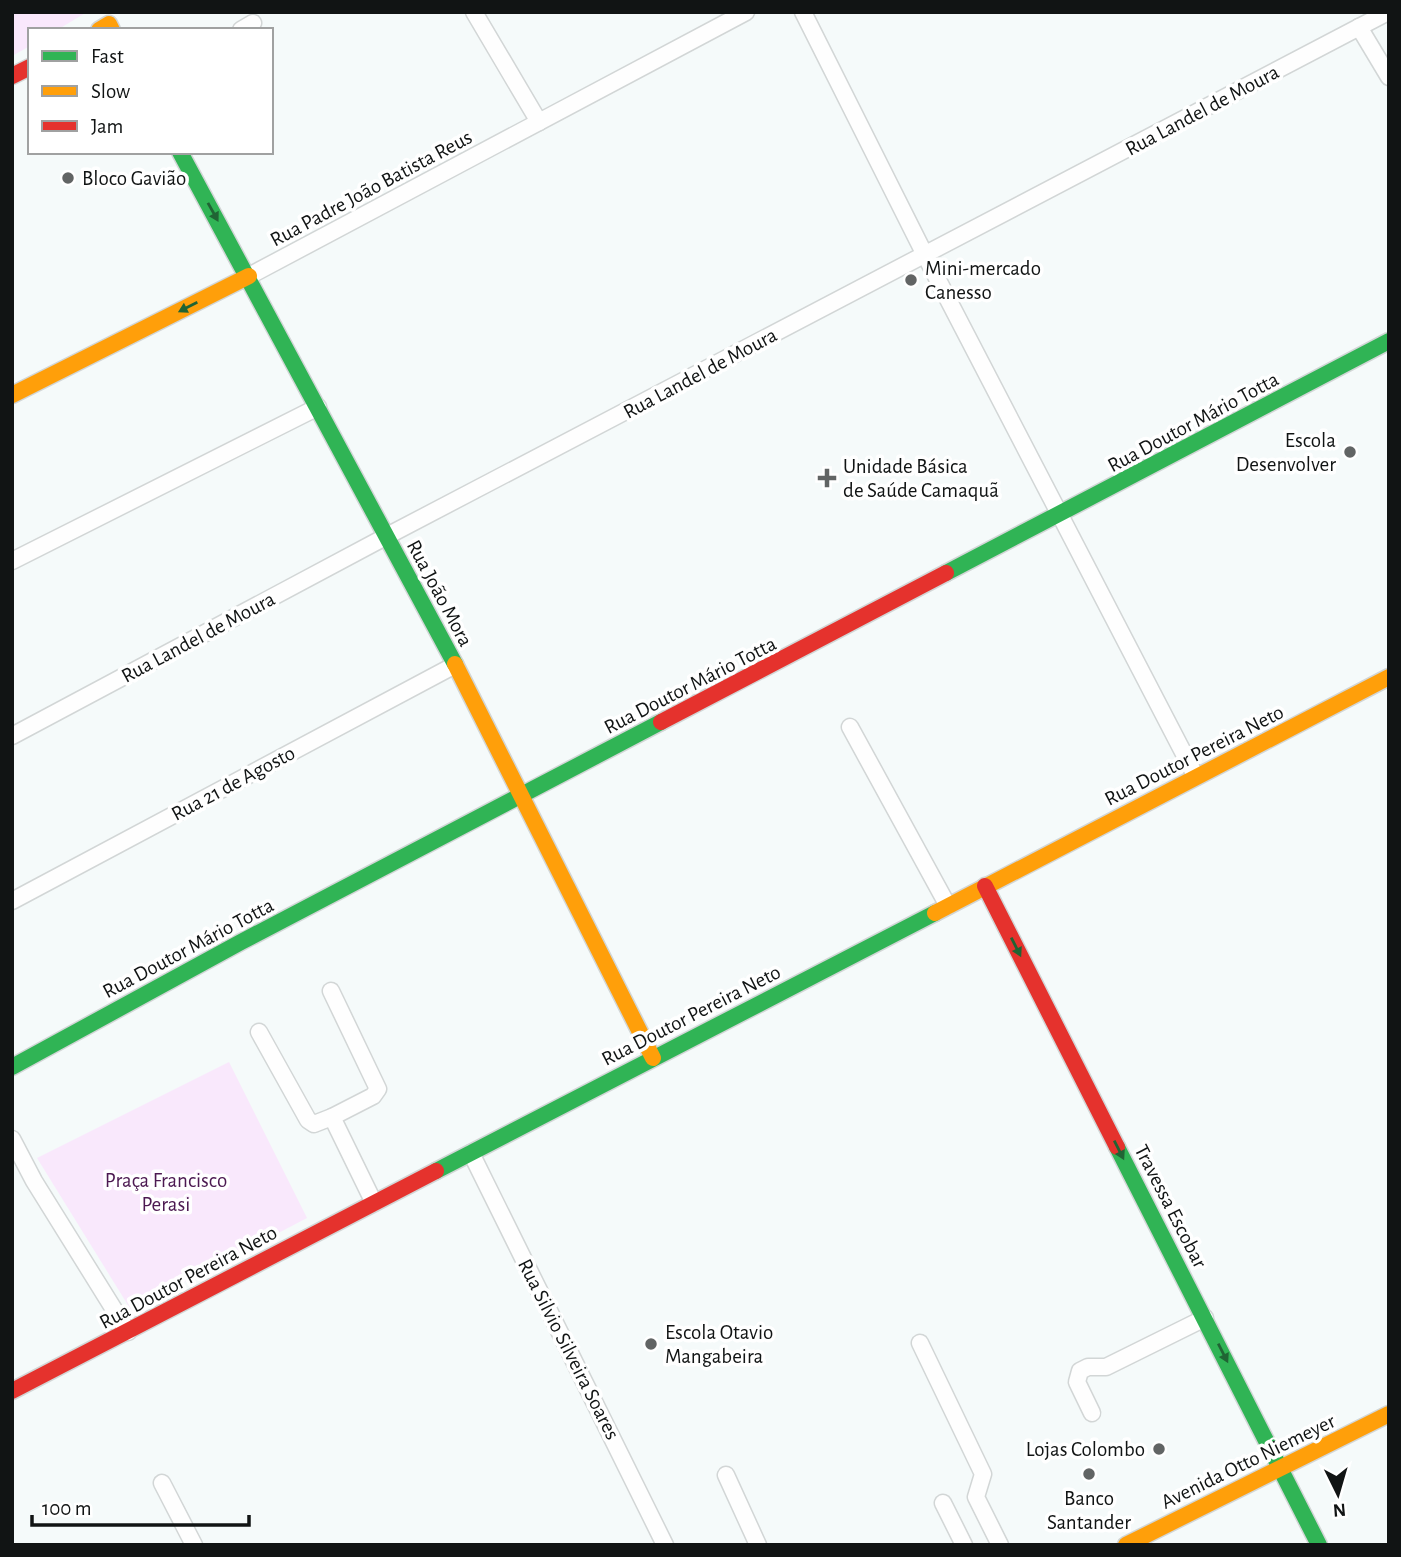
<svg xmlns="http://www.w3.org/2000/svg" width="1401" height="1557" font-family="'Alegreya Sans',sans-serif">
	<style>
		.green { fill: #f9e8fc }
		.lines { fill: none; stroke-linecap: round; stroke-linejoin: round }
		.street-casing { stroke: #d2d6d6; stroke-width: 19 }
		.fast-casing { stroke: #d2d6d6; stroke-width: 19 }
		.slow-casing { stroke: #d2d6d6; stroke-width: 19 }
		.jam-casing { stroke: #d2d6d6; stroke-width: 19 }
		.street { stroke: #fefefe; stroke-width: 16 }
		.fast { stroke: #30b455; stroke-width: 16 }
		.slow { stroke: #ff9f0a; stroke-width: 16 }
		.jam { stroke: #e5322d; stroke-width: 16 }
		.oneway { fill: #206434 }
		.poi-dot { fill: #616464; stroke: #fff; stroke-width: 2.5 }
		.labels { text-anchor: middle; stroke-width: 7; stroke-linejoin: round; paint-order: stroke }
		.street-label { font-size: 21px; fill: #111414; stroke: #fff }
		.poi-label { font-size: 21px; fill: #111414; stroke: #fff; text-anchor: start }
		.park-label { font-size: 21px; fill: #4c1951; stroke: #fff }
	</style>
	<rect width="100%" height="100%" fill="#f5fafa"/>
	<g class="green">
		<path d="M 12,12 L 87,12 L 57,30 L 30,30 L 30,46 L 12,56 Z"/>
		<path d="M 229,1062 L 307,1218 L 131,1310 L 37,1158 Z"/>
	</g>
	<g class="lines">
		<g class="street-casing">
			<g id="street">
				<path d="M 474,12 L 539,122"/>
				<path d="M 803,12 L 925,255 L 1196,777"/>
				<path d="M 1359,27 L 1389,77"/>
				<path d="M 241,30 L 253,23"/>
				<path d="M 249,276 L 746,12"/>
				<path d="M 12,561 L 318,407"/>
				<path d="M 850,727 L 948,906"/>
				<path d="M 12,736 L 387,536 L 1388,12"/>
				<path d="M 12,901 L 455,665"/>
				<path d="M 331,991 L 378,1089 L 373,1096 L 332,1117 L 374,1203"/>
				<path d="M 259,1032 L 308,1120 L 314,1124 L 332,1117"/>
				<path d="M 12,1139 L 34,1181 L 128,1332"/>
				<path d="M 471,1153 L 665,1545"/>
				<path d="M 920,1343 L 983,1474 L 976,1497 L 1000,1545"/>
				<path d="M 1092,1413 L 1077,1382 L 1080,1371 L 1088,1367 L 1106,1367 L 1205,1318"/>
				<path d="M 726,1475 L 758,1545"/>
				<path d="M 162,1483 L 194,1545"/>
				<path d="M 943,1503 L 964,1545"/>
			</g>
		</g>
		<g class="fast-casing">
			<g id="fast">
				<path d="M 180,152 L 455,664"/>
				<path d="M 946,573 L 1389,341"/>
				<path d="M 12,1067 L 241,942 L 661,722"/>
				<path d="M 1117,1147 L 1319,1545"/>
				<path d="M 436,1171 L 935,913"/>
			</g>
		</g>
		<g class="slow-casing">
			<g id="slow">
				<path d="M 99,30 L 109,24 L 112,30"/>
				<path d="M 12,395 L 249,276"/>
				<path d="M 455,664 L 653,1058"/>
				<path d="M 935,913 L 1389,677"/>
				<path d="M 1126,1545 L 1389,1414"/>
			</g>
		</g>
		<g class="jam-casing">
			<g id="jam">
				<path d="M 12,76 L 30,67"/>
				<path d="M 661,722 L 946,573"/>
				<path d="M 985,886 L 1117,1147"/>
				<path d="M 12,1391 L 436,1171"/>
			</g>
		</g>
		<use href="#street" class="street"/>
		<use href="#fast" class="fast"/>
		<use href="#slow" class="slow"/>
		<use href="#jam" class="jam"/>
	</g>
	<defs><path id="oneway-solid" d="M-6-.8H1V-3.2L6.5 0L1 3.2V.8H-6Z" transform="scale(1.75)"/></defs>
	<g class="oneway">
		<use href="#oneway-solid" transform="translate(213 212) rotate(61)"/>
		<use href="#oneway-solid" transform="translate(188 307) rotate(153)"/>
		<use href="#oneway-solid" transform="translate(1016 947) rotate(63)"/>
		<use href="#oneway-solid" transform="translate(1119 1150) rotate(63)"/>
		<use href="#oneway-solid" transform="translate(1223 1353) rotate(63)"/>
	</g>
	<g class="poi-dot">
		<circle cx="68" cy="178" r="7"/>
		<circle cx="911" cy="280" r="7"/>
		<circle cx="1350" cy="452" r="7"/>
		<path d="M823.5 467.5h7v7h7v7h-7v7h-7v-7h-7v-7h7z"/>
		<circle cx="651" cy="1344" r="7"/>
		<circle cx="1159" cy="1449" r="7"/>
		<circle cx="1089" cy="1474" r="7"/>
	</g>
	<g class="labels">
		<g class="street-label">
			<text transform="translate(1202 110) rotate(-28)" y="7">Rua Landel de Moura</text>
			<text transform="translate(371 188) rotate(-28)" y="7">Rua Padre João Batista Reus</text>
			<text transform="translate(700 373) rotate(-28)" y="7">Rua Landel de Moura</text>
			<text transform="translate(1193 422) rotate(-28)" y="7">Rua Doutor Mário Totta</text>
			<text transform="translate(440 593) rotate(62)" y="7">Rua João Mora</text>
			<text transform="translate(198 637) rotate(-28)" y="7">Rua Landel de Moura</text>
			<text transform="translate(690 685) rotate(-27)" y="7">Rua Doutor Mário Totta</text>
			<text transform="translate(1194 755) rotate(-27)" y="7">Rua Doutor Pereira Neto</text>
			<text transform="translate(233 783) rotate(-28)" y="7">Rua 21 de Agosto</text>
			<text transform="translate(188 948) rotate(-28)" y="7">Rua Doutor Mário Totta</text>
			<text transform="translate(691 1015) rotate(-27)" y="7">Rua Doutor Pereira Neto</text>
			<text transform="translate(1171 1206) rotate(63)" y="7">Travessa Escobar</text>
			<text transform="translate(188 1277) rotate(-28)" y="7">Rua Doutor Pereira Neto</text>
			<text transform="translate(569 1349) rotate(63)" y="7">Rua Silvio Silveira Soares</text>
			<text transform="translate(1248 1461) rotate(-26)" y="7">Avenida Otto Niemeyer</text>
		</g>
		<g class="poi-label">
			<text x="82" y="185">Bloco Gavião</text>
			<text x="925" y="275">Mini-mercado<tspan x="925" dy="24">Canesso</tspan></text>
			<text x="1336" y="447" text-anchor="end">Escola<tspan x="1336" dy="24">Desenvolver</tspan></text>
			<text x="843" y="473">Unidade Básica<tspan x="843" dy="24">de Saúde Camaquã</tspan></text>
			<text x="665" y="1339">Escola Otavio<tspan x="665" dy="24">Mangabeira</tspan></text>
			<text x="1145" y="1456" text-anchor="end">Lojas Colombo</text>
			<text x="1089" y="1505" text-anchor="middle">Banco<tspan x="1089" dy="24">Santander</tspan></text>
		</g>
		<g class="park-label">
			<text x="166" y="1187">Praça Francisco<tspan x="166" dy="24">Perasi</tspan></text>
		</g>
	</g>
	<rect width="1401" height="1557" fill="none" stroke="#111414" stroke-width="28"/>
	<rect x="28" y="28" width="245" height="126" fill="#ffffff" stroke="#a0a1a1" stroke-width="2"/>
	<rect x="42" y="51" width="35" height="10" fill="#30b455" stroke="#a0a1a1" stroke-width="2"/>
	<text x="91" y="63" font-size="21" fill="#111414">Fast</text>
	<rect x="42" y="86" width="35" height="10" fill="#ff9f0a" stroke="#a0a1a1" stroke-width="2"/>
	<text x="91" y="98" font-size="21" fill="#111414">Slow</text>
	<rect x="42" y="121" width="35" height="10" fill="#e5322d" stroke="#a0a1a1" stroke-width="2"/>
	<text x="91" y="133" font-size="21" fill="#111414">Jam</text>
	<g transform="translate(1338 1494) rotate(175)" stroke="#ffffff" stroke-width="5" paint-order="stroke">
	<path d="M0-5L12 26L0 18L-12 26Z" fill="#111414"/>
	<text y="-10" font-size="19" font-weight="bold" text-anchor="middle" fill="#111414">N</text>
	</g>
	<path d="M32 1515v10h217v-10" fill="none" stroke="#111414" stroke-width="3.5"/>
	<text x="42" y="1515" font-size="21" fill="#111414" stroke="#ffffff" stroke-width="5" paint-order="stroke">100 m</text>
</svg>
